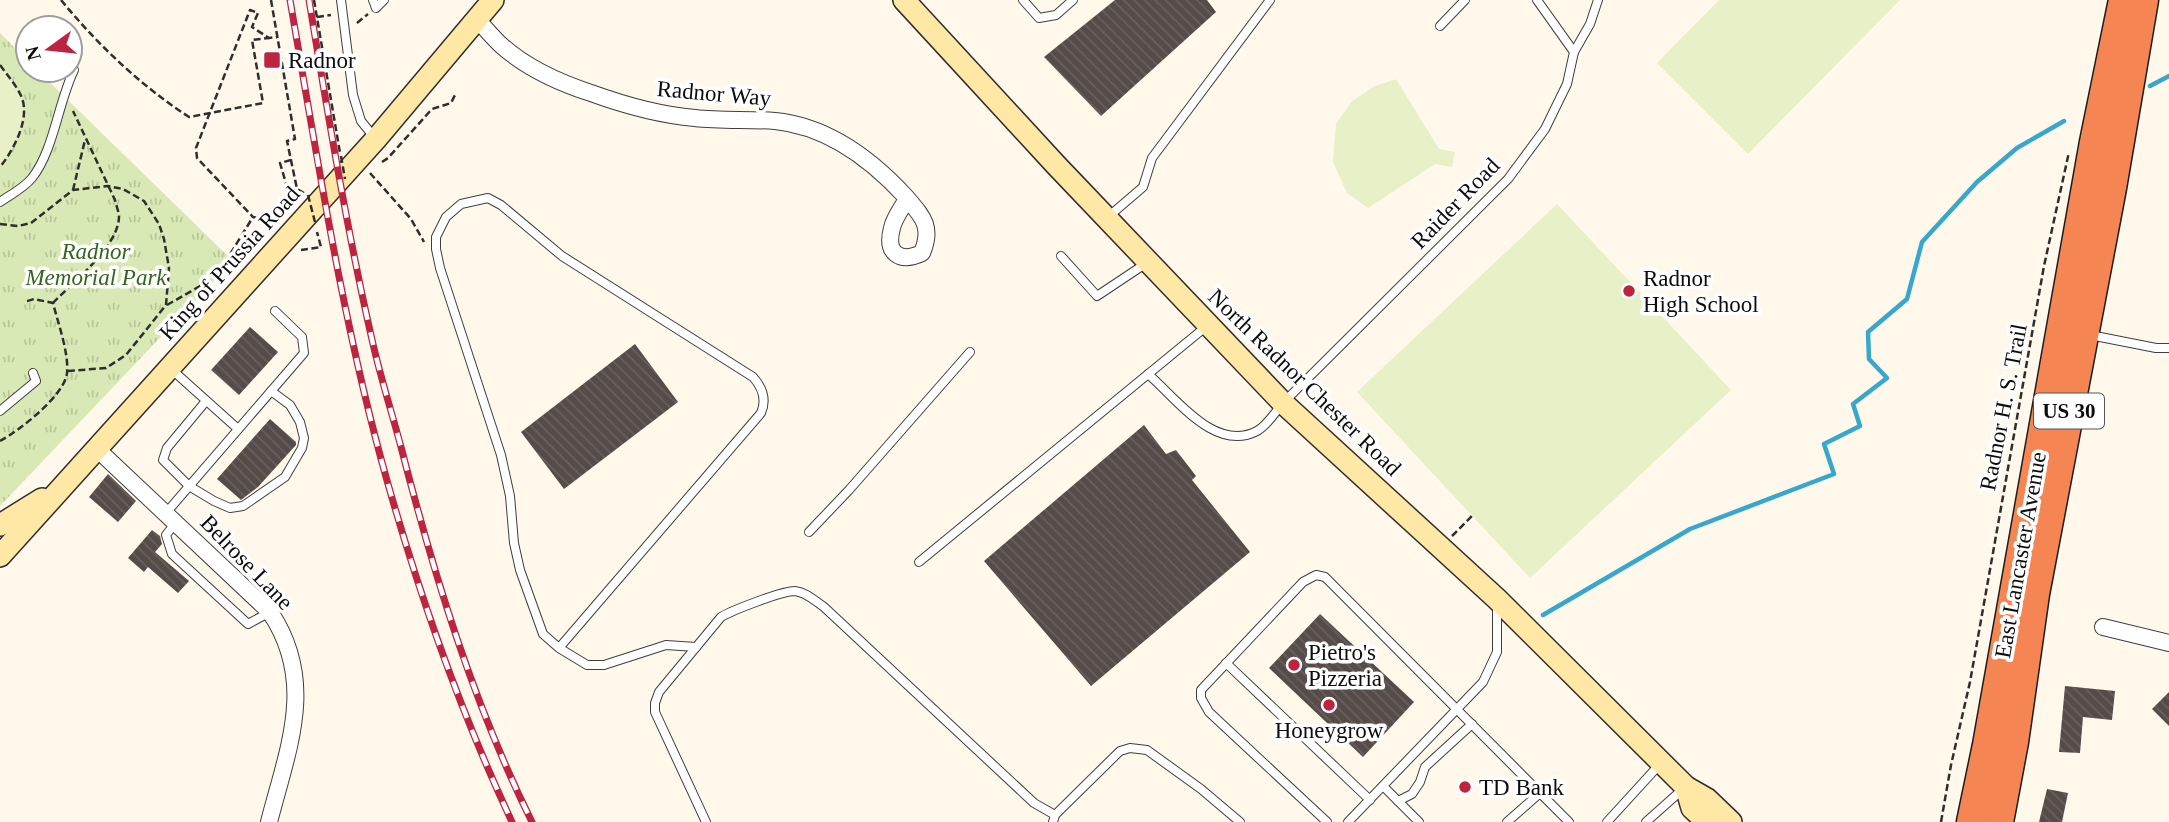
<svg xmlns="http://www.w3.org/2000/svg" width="2169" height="822" font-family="'Times New Roman',serif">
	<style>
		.grass { fill: url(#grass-tufts) }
		.pitch { fill: #e8f0c7 }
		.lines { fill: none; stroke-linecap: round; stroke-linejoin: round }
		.stream { stroke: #37a7cd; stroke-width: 4.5 }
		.building { fill: url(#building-back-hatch) }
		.lane-casing { stroke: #3f3f3f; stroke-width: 10 }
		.street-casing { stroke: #3f3f3f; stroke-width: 18 }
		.secondary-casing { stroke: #2e2e2e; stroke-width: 24 }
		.highway-casing { stroke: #1d1d1d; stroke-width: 31 }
		.path { stroke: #2e2e2e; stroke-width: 2.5; stroke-dasharray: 7 3.5; stroke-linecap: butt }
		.lane { stroke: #fff; stroke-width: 8 }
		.street { stroke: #fff; stroke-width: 16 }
		.secondary { stroke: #ffe8a6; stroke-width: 21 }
		.highway { stroke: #f58653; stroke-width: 28 }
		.rail-casing { stroke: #bc2441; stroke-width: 7 }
		.rail { stroke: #fff; stroke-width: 4.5; stroke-dasharray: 13; stroke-linecap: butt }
		.path-bridge { stroke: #2e2e2e; stroke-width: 2.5; stroke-dasharray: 7 3.5; stroke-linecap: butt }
		.poi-dot { fill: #bc2441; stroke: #fff; stroke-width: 2.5 }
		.labels { text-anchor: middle; stroke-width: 7; stroke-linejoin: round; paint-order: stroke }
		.shield { fill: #fff; stroke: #555; stroke-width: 2 }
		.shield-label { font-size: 21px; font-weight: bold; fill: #0c0c0c }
		.poi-label { font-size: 23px; fill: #0c0c0c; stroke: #fff; text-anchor: start }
		.street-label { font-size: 23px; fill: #0c0c0c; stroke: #fff }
		.park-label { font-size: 23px; font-style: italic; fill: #36641d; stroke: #fff }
	</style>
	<defs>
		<pattern id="grass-tufts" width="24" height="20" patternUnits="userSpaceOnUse" patternTransform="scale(1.75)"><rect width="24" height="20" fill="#d8e9b5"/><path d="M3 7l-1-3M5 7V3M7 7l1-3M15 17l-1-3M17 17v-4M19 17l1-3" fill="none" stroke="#b8c79a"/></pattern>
		<pattern id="building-back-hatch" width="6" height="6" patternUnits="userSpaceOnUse" patternTransform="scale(1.75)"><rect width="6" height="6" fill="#554b48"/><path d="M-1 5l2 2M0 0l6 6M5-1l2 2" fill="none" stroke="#68605e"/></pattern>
	</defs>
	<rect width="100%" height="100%" fill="#fff8eb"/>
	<path class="grass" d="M 0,33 L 28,61 L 28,70 L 37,70 L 233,261 L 0,506 Z"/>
	<g class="pitch">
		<path d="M 1719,0 L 1900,0 L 1748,154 L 1657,63 Z"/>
		<path d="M 0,65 C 8,76 17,86 22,98 C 30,120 13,151 0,167 Z"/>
		<path d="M 1396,79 L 1439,149 L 1455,152 L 1452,167 L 1435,164 L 1368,208 L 1347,193 L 1333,162 L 1336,124 L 1352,101 L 1375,86 Z"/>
		<path d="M 1557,204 L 1731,390 L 1530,578 L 1357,392 Z"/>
	</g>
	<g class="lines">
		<g class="stream">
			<path d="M 2150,86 L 2169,76"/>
			<path d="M 1543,615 L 1690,529 L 1834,474 L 1824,444 L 1860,426 L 1853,404 L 1887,378 L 1869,359 L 1868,332 L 1907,299 L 1922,242 L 1977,182 L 2017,148 L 2064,121"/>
		</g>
	</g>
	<g class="building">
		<path d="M 1115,0 L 1207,0 L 1216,12 L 1101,116 L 1044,57 Z"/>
		<path d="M 250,327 L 278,352 L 239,395 L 211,370 Z"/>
		<path d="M 635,344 L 678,402 L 564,489 L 521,432 Z"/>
		<path d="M 270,419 L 296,442 L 296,445 L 258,487 L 241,500 L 217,479 Z"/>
		<path d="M 1144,425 L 1166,454 L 1176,450 L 1196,476 L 1192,480 L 1250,552 L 1091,686 L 984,561 Z"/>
		<path d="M 108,474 L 136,501 L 118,522 L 89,497 Z"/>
		<path d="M 152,530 L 160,536 L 162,544 L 155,552 L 189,581 L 178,593 L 148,567 L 144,572 L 128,558 Z"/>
		<path d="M 1320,614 L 1414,702 L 1363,757 L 1269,668 Z"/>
		<path d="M 2065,686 L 2115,691 L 2112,720 L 2083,717 L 2080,753 L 2059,752 Z"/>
		<path d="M 2169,692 L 2169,726 L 2152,709 Z"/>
		<path d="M 2047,789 L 2068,793 L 2062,822 L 2039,822 Z"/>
	</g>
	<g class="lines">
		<g class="lane-casing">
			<g id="lane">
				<path d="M 341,0 L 353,95 L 361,121 L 374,137"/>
				<path d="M 373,0 L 376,8 L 384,0"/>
				<path d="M 1023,0 L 1039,18 L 1056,15 L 1073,0"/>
				<path d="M 1440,26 L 1465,0"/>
				<path d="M 1574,52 L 1590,24 L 1598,0"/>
				<path d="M 0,202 C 10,195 24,188 32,178 C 54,150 58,103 74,70"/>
				<path d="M 1108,217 L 1143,187 L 1152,158 L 1270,0"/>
				<path d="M 1061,256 L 1097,296 L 1148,262"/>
				<path d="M 2090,335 L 2156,348 L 2169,348"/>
				<path d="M 170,368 L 238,429"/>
				<path d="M 1148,374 C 1176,398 1215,453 1257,431 C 1267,426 1276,411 1283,403 L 1508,179 L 1545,129 L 1567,84 L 1574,52 L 1537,0"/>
				<path d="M 206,401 L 167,448 L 163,460 L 189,486 L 214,501 L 230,508 L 243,506 L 285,477 L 302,448 L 304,438 L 300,422 L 290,405 L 271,391"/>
				<path d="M 0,411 L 36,381 L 33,373"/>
				<path d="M 166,513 L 304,353 L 302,337 L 275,311"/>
				<path d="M 176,522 L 166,535 L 172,554 L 248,624 L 270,612"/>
				<path d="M 809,532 L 849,490 L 970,352"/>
				<path d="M 919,562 L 1208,325"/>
				<path d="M 559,648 L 761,413 C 767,399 762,387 753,377 L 562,256 L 501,205 L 488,198 L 461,204 L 446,217 L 436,237 L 436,249 L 440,268 L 501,455 L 510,496 L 514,543 L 520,570 L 543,634 L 559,648 L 587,665 L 604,665 L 666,645 L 696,647"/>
				<path d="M 1226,663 L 1370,800"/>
				<path d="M 1383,786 L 1419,822"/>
				<path d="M 1398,801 L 1412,794 L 1420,782 L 1425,767 L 1472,724"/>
				<path d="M 1055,815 L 1120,751 L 1130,748 L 1147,750 L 1201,789 L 1240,822"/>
				<path d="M 706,822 L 655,712 L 655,703 L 659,692 L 721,617 C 733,610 782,591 795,591 C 806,592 815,601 824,607 L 1034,803 L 1055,815 L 1053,822"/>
				<path d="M 1327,822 L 1209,712 L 1201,698 L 1201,690 L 1303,582 L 1316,575 L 1325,577 L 1569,822"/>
				<path d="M 1348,822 L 1483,682 L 1497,652 L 1497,606"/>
				<path d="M 1507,822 L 1540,793"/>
				<path d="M 1607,822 L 1660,764"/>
				<path d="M 1646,822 L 1683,789"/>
			</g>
		</g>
		<g class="street-casing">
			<g id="street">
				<path d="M 477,19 C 485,28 493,38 502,46 C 527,68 560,83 591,93 C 624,105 660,115 695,118 C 721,121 748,119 775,121 C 827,126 872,160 906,197 C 923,217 933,227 922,253 C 900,263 885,254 892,228 C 894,218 902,208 907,199"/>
				<path d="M 97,449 L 270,612 C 317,682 288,748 269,822"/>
				<path d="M 2103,627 L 2169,643"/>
			</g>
		</g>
		<g class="secondary-casing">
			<g id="secondary">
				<path d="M 904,0 L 1056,165 L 1283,403 L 1497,599 L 1686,787 L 1707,799 L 1731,822"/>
				<path d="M 0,525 L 42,499"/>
				<path d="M 0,556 L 376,139 L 493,0"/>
				<path d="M 1686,787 L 1692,808 L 1707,822"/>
			</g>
		</g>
		<g class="highway-casing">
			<g id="highway">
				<path d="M 1971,822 L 1987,745 L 2094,142 L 2123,0"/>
				<path d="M 1999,822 L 2014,742 L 2035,594 L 2112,188 L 2144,0"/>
			</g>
		</g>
		<g class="path">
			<path d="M 61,0 C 98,45 140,85 189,117 L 263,103 L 252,40 L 269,38"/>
			<path d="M 271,0 L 295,139 L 287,141 L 297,189 L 304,193"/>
			<path d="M 314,0 L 340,153"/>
			<path d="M 317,17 L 331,15"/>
			<path d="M 357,23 L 368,14"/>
			<path d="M 0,65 C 8,76 17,86 22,98 C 30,120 13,151 0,167"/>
			<path d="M 291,160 L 280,163 L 292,204"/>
			<path d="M 382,162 L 388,158 L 432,109 L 451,103 L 455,95"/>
			<path d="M 370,173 L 411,219 L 424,242"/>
			<path d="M 73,190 L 85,140"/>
			<path d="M 277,222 L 253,217 L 197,158 L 196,148 L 250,10 L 258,13 L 252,27 L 269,38 L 277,37"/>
			<path d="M 0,224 L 18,226 L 31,223 L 73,190 L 108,186 L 123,189 L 144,201 L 159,224 L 164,239 L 169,268 L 166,305 L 126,355 L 106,368 L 68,371"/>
			<path d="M 301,250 L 321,247 L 317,232"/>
			<path d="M 53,303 C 73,282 118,247 119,217 C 119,212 116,205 115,200 L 73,111"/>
			<path d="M 167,305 L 216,277 L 253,217"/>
			<path d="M 0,441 C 19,431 65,395 67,373 C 69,353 58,323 53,303 L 34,299 L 24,302"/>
			<path d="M 1452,536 L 1472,516"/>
			<path d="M 1941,822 L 1951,765 L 1970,682 L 2044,266 L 2069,152"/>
		</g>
		<use href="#lane" class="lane"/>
		<use href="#street" class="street"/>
		<use href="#secondary" class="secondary"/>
		<use href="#highway" class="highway"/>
		<g class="rail-casing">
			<g id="rail">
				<path d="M 290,0 C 318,162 343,326 388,484 C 421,600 461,713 512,822"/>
				<path d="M 309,0 C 328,115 347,231 373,344 C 381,379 392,413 401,447 C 434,575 473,703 532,822"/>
			</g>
		</g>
		<use href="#rail" class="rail"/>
		<g class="path-bridge">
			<path d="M 341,156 L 345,179"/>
			<path d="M 308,195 L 315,222"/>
		</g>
	</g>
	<g class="poi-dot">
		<rect x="263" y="51" width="18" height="18" rx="3.5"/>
		<circle cx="1629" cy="291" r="7"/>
		<circle cx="1294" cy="665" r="7"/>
		<circle cx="1329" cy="705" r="7"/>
		<circle cx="1465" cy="787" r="7"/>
	</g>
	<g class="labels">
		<rect class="shield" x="2034" y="393.5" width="70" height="35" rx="5"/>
		<g class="shield-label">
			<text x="2069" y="418">US 30</text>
		</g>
		<g class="poi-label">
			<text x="288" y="68">Radnor</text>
			<text x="1643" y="286">Radnor<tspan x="1643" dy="26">High School</tspan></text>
			<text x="1308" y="660">Pietro's<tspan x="1308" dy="26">Pizzeria</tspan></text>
			<text x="1329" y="738" text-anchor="middle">Honeygrow</text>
			<text x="1479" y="795">TD Bank</text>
		</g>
		<g class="street-label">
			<text transform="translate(714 93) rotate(5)" y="8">Radnor Way</text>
			<text transform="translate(1455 203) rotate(-46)" y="8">Raider Road</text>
			<text transform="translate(229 263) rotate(-48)" y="8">King of Prussia Road</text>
			<text transform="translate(1305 382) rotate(44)" y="8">North Radnor Chester Road</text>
			<text transform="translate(2003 407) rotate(-79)" y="8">Radnor H. S. Trail</text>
			<text transform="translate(2020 555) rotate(-80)" y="8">East Lancaster Avenue</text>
			<text transform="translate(247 562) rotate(46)" y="8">Belrose Lane</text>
		</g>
		<g class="park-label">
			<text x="96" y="259">Radnor<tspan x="96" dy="26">Memorial Park</tspan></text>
		</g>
	</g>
	<g transform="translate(49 49) rotate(255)"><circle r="33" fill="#ffffff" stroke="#9e9e9e" stroke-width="2"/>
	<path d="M0-5L12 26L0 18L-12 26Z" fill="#bc2441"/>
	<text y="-10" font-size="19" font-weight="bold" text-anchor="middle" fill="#0c0c0c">N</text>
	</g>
</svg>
